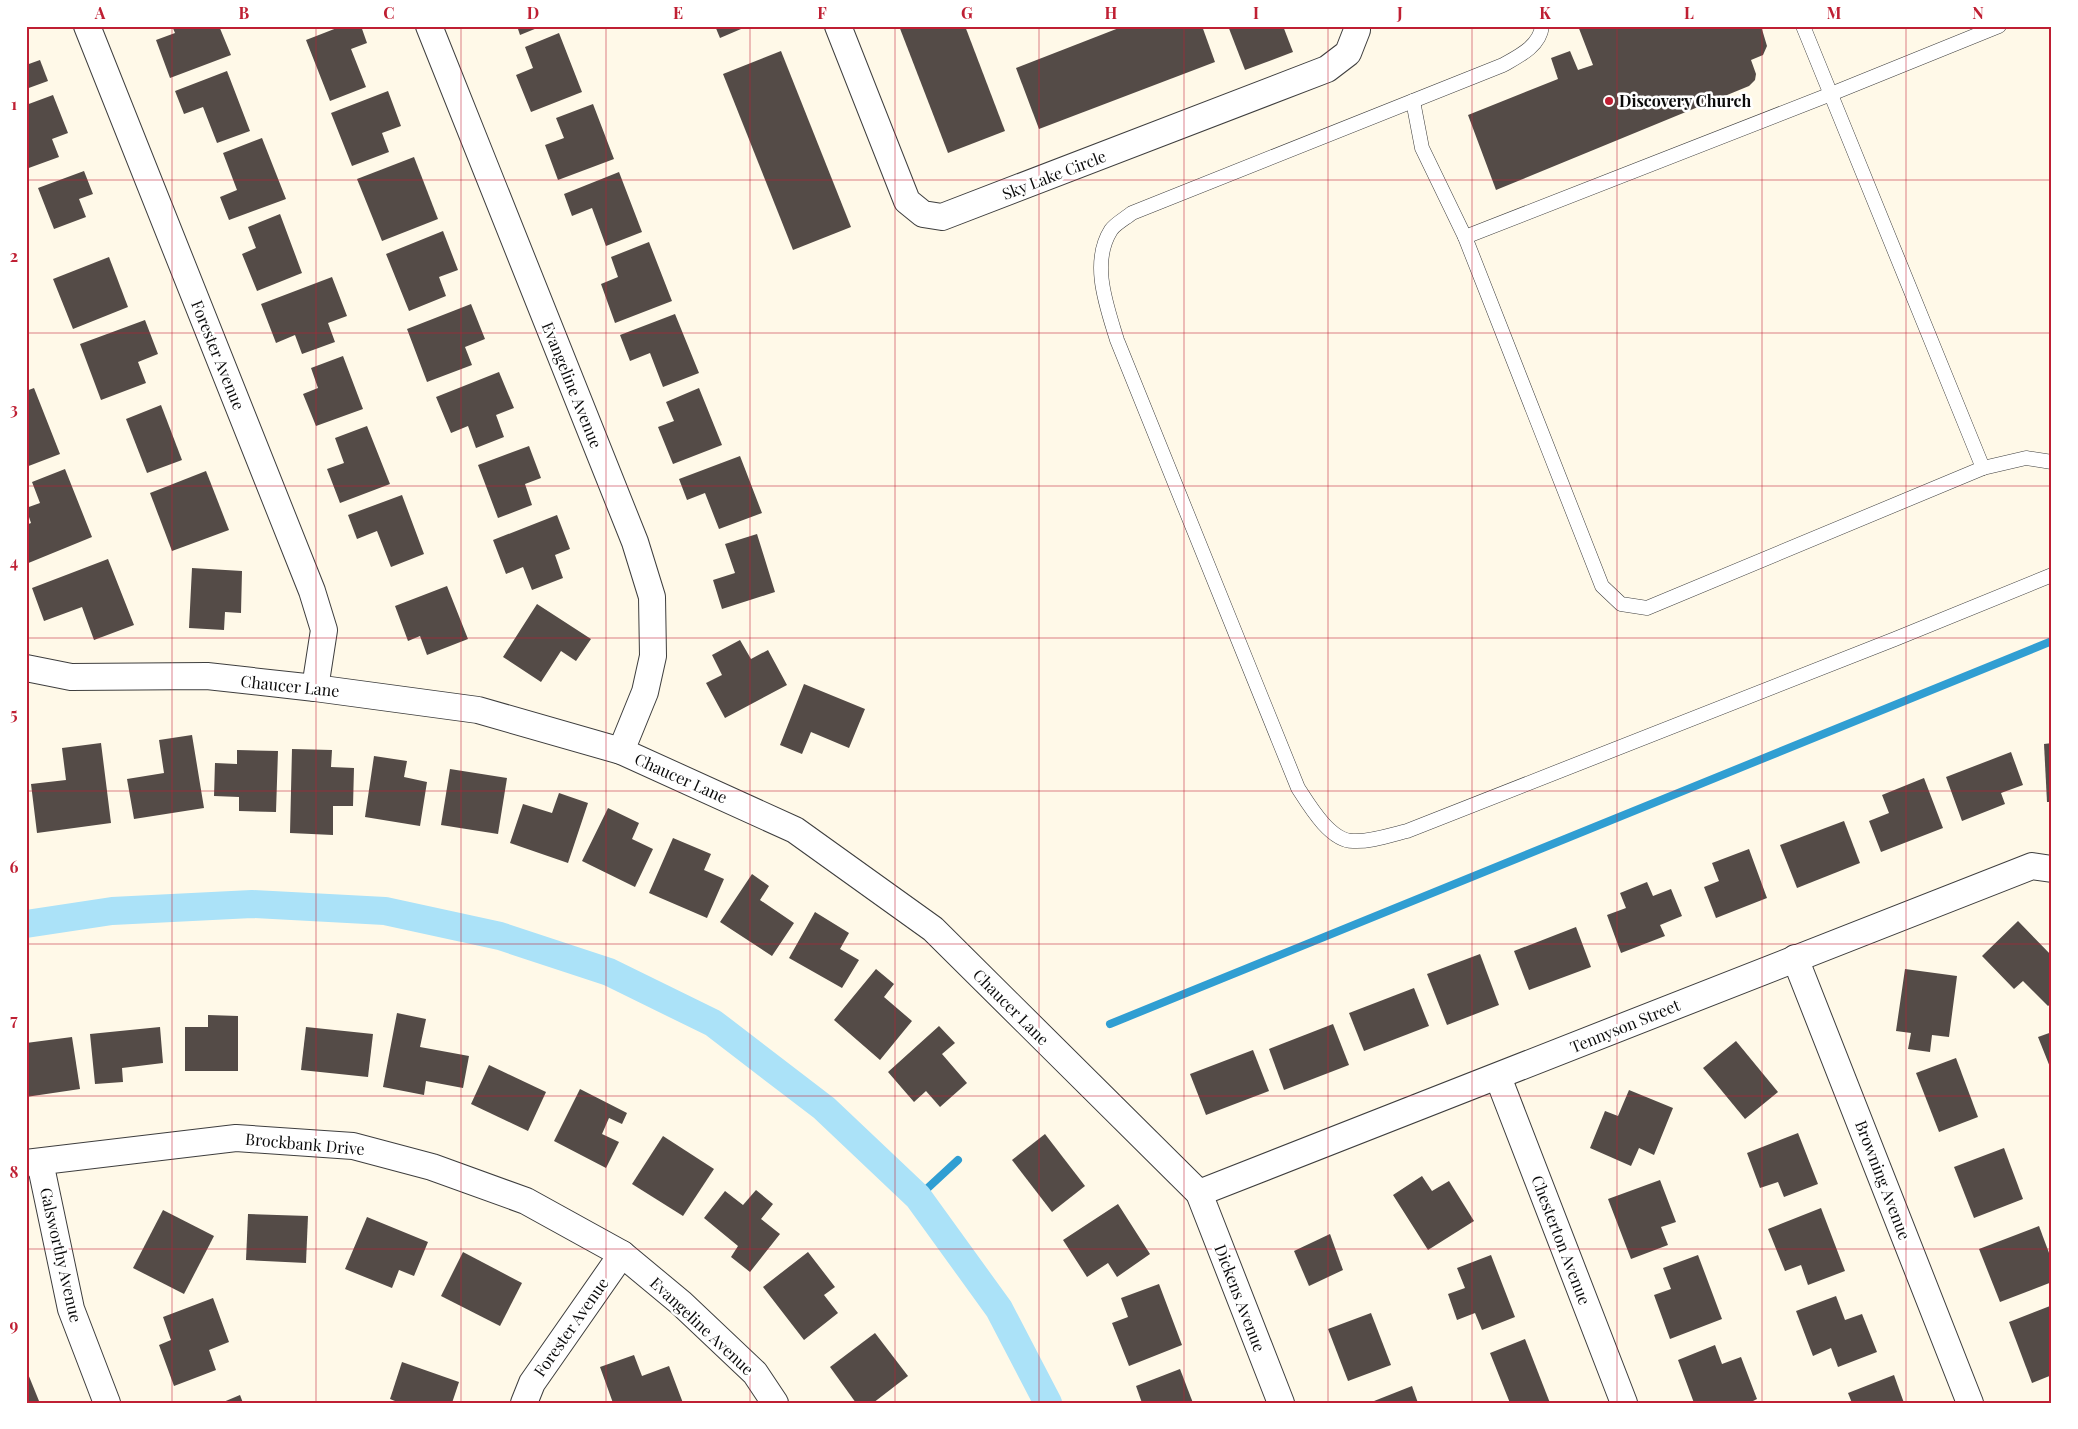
<svg xmlns="http://www.w3.org/2000/svg" width="2078" height="1429" font-family="'Playfair Display',serif">
	<style>
		.lines { fill: none; stroke-linecap: round; stroke-linejoin: round }
		.stream { stroke: #309ed2; stroke-width: 8 }
		.canal { stroke: #abe2f8; stroke-width: 28 }
		.building { fill: #544b47 }
		.lane-casing { stroke: #3e3e3e; stroke-width: 15 }
		.street-casing { stroke: #3e3e3e; stroke-width: 28 }
		.lane { stroke: #fff; stroke-width: 14 }
		.street { stroke: #fff; stroke-width: 26 }
		.grid { fill: none; stroke: #bf1f33; stroke-width: 1; stroke-opacity: 0.55 }
		.poi-dot { fill: #bf1f33; stroke: #fff; stroke-width: 2 }
		.labels { text-anchor: middle; stroke-width: 5; stroke-linejoin: round; paint-order: stroke }
		.poi-label { font-size: 16px; font-weight: bold; fill: #0b0b0b; stroke: #fff; text-anchor: start }
		.street-label { font-size: 16px; fill: #0b0b0b; stroke: #fff }
		.neatline { fill: none; stroke: #bf1f33; stroke-width: 2 }
		.grid-label { font-size: 16px; text-anchor: middle; font-weight: bold; fill: #bf1f33 }
	</style>
	<rect width="100%" height="100%" fill="#fff9e8"/>
	<g class="lines">
		<g class="stream">
			<path d="M 1110,1024 L 2052,641"/>
			<path d="M 918,1197 L 958,1160"/>
		</g>
		<path class="canal" d="M 26,924 L 112,911 L 252,904 L 385,911 L 500,936 L 609,972 L 713,1023 L 824,1108 L 918,1197 L 999,1309 L 1048,1403"/>
	</g>
	<g class="building">
		<path d="M 172,26 L 219,26 L 231,55 L 170,78 L 156,40 L 175,33 Z"/>
		<path d="M 342,26 L 361,26 L 367,43 L 351,49 L 366,87 L 330,101 L 306,40 Z"/>
		<path d="M 517,26 L 542,26 L 520,35 Z"/>
		<path d="M 715,26 L 748,26 L 720,38 Z"/>
		<path d="M 899,26 L 965,26 L 1005,131 L 948,153 Z"/>
		<path d="M 1124,26 L 1202,26 L 1215,62 L 1039,129 L 1016,68 Z"/>
		<path d="M 1228,26 L 1283,26 L 1293,52 L 1245,70 Z"/>
		<path d="M 1578,26 L 1761,26 L 1767,46 L 1763,55 L 1751,60 L 1756,74 L 1755,80 L 1749,86 L 1496,190 L 1468,115 L 1558,79 L 1551,58 L 1570,51 L 1578,70 L 1593,65 Z"/>
		<path d="M 559,33 L 582,92 L 531,112 L 516,75 L 533,68 L 525,47 Z"/>
		<path d="M 781,51 L 851,227 L 793,250 L 723,74 Z"/>
		<path d="M 40,60 L 48,81 L 26,89 L 26,65 Z"/>
		<path d="M 227,71 L 250,131 L 217,143 L 203,107 L 184,114 L 175,91 Z"/>
		<path d="M 388,91 L 401,126 L 382,133 L 389,152 L 352,166 L 331,113 Z"/>
		<path d="M 53,95 L 68,133 L 52,139 L 59,157 L 26,169 L 26,105 Z"/>
		<path d="M 593,104 L 614,159 L 558,180 L 545,145 L 564,138 L 556,118 Z"/>
		<path d="M 262,138 L 286,199 L 229,220 L 220,197 L 237,190 L 223,153 Z"/>
		<path d="M 414,157 L 438,219 L 382,241 L 357,179 Z"/>
		<path d="M 84,171 L 93,194 L 79,199 L 86,217 L 54,229 L 38,188 Z"/>
		<path d="M 619,172 L 642,232 L 606,246 L 592,208 L 572,216 L 564,194 Z"/>
		<path d="M 280,214 L 302,273 L 257,291 L 242,254 L 256,248 L 248,227 Z"/>
		<path d="M 443,231 L 458,270 L 439,277 L 446,296 L 409,311 L 386,254 Z"/>
		<path d="M 649,242 L 672,301 L 615,323 L 601,284 L 618,277 L 611,257 Z"/>
		<path d="M 109,257 L 128,307 L 73,329 L 53,279 Z"/>
		<path d="M 332,277 L 347,316 L 328,323 L 335,342 L 302,354 L 295,335 L 276,343 L 261,304 Z"/>
		<path d="M 471,304 L 485,339 L 465,347 L 472,365 L 427,382 L 407,329 Z"/>
		<path d="M 675,314 L 699,373 L 663,387 L 650,353 L 630,361 L 620,335 Z"/>
		<path d="M 145,320 L 158,354 L 138,362 L 146,383 L 101,400 L 80,344 Z"/>
		<path d="M 343,356 L 363,409 L 316,426 L 303,394 L 318,388 L 311,368 Z"/>
		<path d="M 499,372 L 514,408 L 496,415 L 504,437 L 476,448 L 468,426 L 451,433 L 436,397 Z"/>
		<path d="M 34,388 L 60,454 L 26,467 L 26,391 Z"/>
		<path d="M 699,388 L 722,445 L 673,464 L 658,427 L 674,421 L 666,402 Z"/>
		<path d="M 161,405 L 182,460 L 147,473 L 126,419 Z"/>
		<path d="M 367,426 L 390,484 L 340,503 L 327,469 L 344,463 L 335,438 Z"/>
		<path d="M 529,446 L 541,478 L 525,484 L 532,505 L 498,518 L 478,465 Z"/>
		<path d="M 740,456 L 762,513 L 719,529 L 705,493 L 687,500 L 679,479 Z"/>
		<path d="M 65,469 L 92,537 L 26,564 L 26,525 L 31,523 L 26,508 L 40,503 L 32,482 Z"/>
		<path d="M 206,471 L 229,530 L 172,551 L 150,493 Z"/>
		<path d="M 402,495 L 424,554 L 391,567 L 377,531 L 357,539 L 348,515 Z"/>
		<path d="M 557,515 L 570,549 L 555,555 L 563,578 L 532,590 L 523,567 L 506,574 L 493,540 Z"/>
		<path d="M 757,534 L 775,592 L 722,609 L 713,580 L 735,573 L 725,544 Z"/>
		<path d="M 108,559 L 134,625 L 94,640 L 82,607 L 44,621 L 32,588 Z"/>
		<path d="M 192,568 L 242,571 L 241,613 L 225,612 L 224,630 L 189,628 Z"/>
		<path d="M 447,586 L 468,639 L 427,655 L 420,636 L 408,641 L 395,606 Z"/>
		<path d="M 537,604 L 591,639 L 576,661 L 561,651 L 541,682 L 503,657 Z"/>
		<path d="M 740,640 L 751,659 L 768,650 L 787,685 L 725,718 L 706,683 L 722,675 L 712,655 Z"/>
		<path d="M 804,684 L 865,709 L 849,748 L 811,732 L 802,754 L 780,745 Z"/>
		<path d="M 192,735 L 204,808 L 134,819 L 127,779 L 164,773 L 159,740 Z"/>
		<path d="M 101,743 L 111,823 L 37,833 L 31,784 L 66,780 L 62,748 Z"/>
		<path d="M 2052,743 L 2052,802 L 2047,802 L 2044,744 Z"/>
		<path d="M 292,749 L 332,750 L 331,767 L 354,768 L 353,806 L 333,806 L 333,835 L 290,833 Z"/>
		<path d="M 237,750 L 278,751 L 276,812 L 239,811 L 239,797 L 214,796 L 215,763 L 237,764 Z"/>
		<path d="M 2011,752 L 2023,785 L 2001,793 L 2005,804 L 1962,821 L 1946,777 Z"/>
		<path d="M 374,756 L 407,761 L 404,777 L 427,782 L 420,826 L 365,817 Z"/>
		<path d="M 450,769 L 507,778 L 498,834 L 441,825 Z"/>
		<path d="M 1924,778 L 1943,828 L 1881,852 L 1869,821 L 1889,813 L 1882,795 Z"/>
		<path d="M 559,793 L 588,803 L 568,863 L 510,843 L 523,804 L 552,813 Z"/>
		<path d="M 608,808 L 639,823 L 632,839 L 653,849 L 635,887 L 582,861 Z"/>
		<path d="M 1844,821 L 1860,863 L 1797,888 L 1780,845 Z"/>
		<path d="M 673,838 L 711,854 L 704,870 L 724,879 L 707,918 L 649,893 Z"/>
		<path d="M 1749,849 L 1767,898 L 1716,918 L 1704,887 L 1719,881 L 1712,863 Z"/>
		<path d="M 752,874 L 769,886 L 760,900 L 794,923 L 772,956 L 720,922 Z"/>
		<path d="M 1647,882 L 1653,896 L 1671,889 L 1682,916 L 1660,925 L 1665,936 L 1621,953 L 1607,915 L 1626,908 L 1620,893 Z"/>
		<path d="M 815,912 L 849,933 L 840,949 L 859,960 L 842,988 L 789,958 Z"/>
		<path d="M 2018,921 L 2052,956 L 2052,1003 L 2048,1006 L 2023,981 L 2014,989 L 1982,956 Z"/>
		<path d="M 1576,927 L 1591,967 L 1529,990 L 1514,951 Z"/>
		<path d="M 1480,954 L 1499,1005 L 1447,1025 L 1427,974 Z"/>
		<path d="M 876,969 L 894,984 L 884,997 L 912,1021 L 880,1060 L 834,1020 Z"/>
		<path d="M 1905,969 L 1957,976 L 1949,1037 L 1932,1035 L 1930,1052 L 1908,1049 L 1911,1033 L 1896,1031 Z"/>
		<path d="M 1414,988 L 1429,1026 L 1364,1051 L 1349,1013 Z"/>
		<path d="M 397,1013 L 426,1019 L 420,1047 L 469,1056 L 463,1088 L 426,1081 L 424,1095 L 383,1087 Z"/>
		<path d="M 208,1015 L 238,1016 L 238,1071 L 185,1071 L 185,1027 L 208,1027 Z"/>
		<path d="M 1333,1024 L 1349,1065 L 1284,1090 L 1269,1049 Z"/>
		<path d="M 939,1026 L 955,1043 L 942,1054 L 967,1083 L 940,1107 L 926,1091 L 914,1102 L 888,1072 Z"/>
		<path d="M 160,1027 L 163,1063 L 122,1068 L 123,1082 L 95,1084 L 90,1034 Z"/>
		<path d="M 306,1027 L 373,1034 L 368,1077 L 301,1070 Z"/>
		<path d="M 2052,1032 L 2052,1072 L 2038,1037 Z"/>
		<path d="M 72,1037 L 80,1089 L 26,1097 L 26,1043 Z"/>
		<path d="M 1736,1041 L 1778,1092 L 1745,1119 L 1703,1068 Z"/>
		<path d="M 1253,1050 L 1269,1091 L 1206,1115 L 1190,1074 Z"/>
		<path d="M 1956,1058 L 1978,1117 L 1939,1132 L 1916,1073 Z"/>
		<path d="M 489,1065 L 546,1092 L 528,1131 L 471,1104 Z"/>
		<path d="M 580,1089 L 627,1113 L 622,1124 L 609,1118 L 602,1134 L 619,1142 L 606,1168 L 554,1141 Z"/>
		<path d="M 1629,1090 L 1673,1108 L 1654,1155 L 1639,1148 L 1631,1166 L 1590,1148 L 1605,1111 L 1618,1116 Z"/>
		<path d="M 1798,1133 L 1818,1184 L 1784,1197 L 1778,1182 L 1760,1188 L 1747,1153 Z"/>
		<path d="M 1045,1134 L 1085,1186 L 1052,1212 L 1012,1160 Z"/>
		<path d="M 663,1136 L 714,1169 L 683,1216 L 632,1184 Z"/>
		<path d="M 2004,1148 L 2023,1199 L 1974,1218 L 1954,1167 Z"/>
		<path d="M 1422,1176 L 1432,1191 L 1449,1181 L 1474,1221 L 1428,1250 L 1393,1195 Z"/>
		<path d="M 1660,1180 L 1676,1222 L 1661,1227 L 1668,1245 L 1631,1259 L 1608,1199 Z"/>
		<path d="M 756,1190 L 773,1204 L 761,1219 L 780,1234 L 750,1272 L 731,1257 L 738,1246 L 704,1218 L 725,1191 L 743,1205 Z"/>
		<path d="M 1118,1204 L 1150,1254 L 1117,1277 L 1108,1263 L 1087,1277 L 1063,1240 Z"/>
		<path d="M 1821,1208 L 1845,1271 L 1808,1285 L 1801,1265 L 1785,1271 L 1768,1229 Z"/>
		<path d="M 163,1210 L 214,1236 L 184,1294 L 133,1268 Z"/>
		<path d="M 248,1214 L 308,1216 L 306,1263 L 246,1260 Z"/>
		<path d="M 367,1217 L 428,1242 L 414,1276 L 399,1270 L 392,1288 L 345,1269 Z"/>
		<path d="M 2039,1226 L 2052,1261 L 2052,1282 L 2000,1302 L 1979,1249 Z"/>
		<path d="M 1330,1234 L 1343,1270 L 1309,1286 L 1294,1251 Z"/>
		<path d="M 463,1252 L 522,1283 L 500,1326 L 441,1296 Z"/>
		<path d="M 808,1252 L 835,1287 L 824,1295 L 838,1313 L 804,1340 L 763,1287 Z"/>
		<path d="M 1491,1255 L 1515,1317 L 1482,1330 L 1475,1313 L 1457,1320 L 1448,1294 L 1465,1288 L 1457,1268 Z"/>
		<path d="M 1698,1255 L 1722,1319 L 1670,1339 L 1654,1295 L 1671,1289 L 1663,1268 Z"/>
		<path d="M 1159,1284 L 1182,1345 L 1129,1366 L 1112,1323 L 1128,1317 L 1121,1298 Z"/>
		<path d="M 1836,1296 L 1845,1320 L 1862,1314 L 1877,1352 L 1838,1367 L 1831,1348 L 1813,1356 L 1796,1311 Z"/>
		<path d="M 213,1298 L 229,1342 L 209,1350 L 216,1370 L 174,1386 L 159,1345 L 171,1340 L 163,1317 Z"/>
		<path d="M 2050,1306 L 2052,1312 L 2052,1375 L 2032,1383 L 2009,1322 Z"/>
		<path d="M 1371,1313 L 1391,1365 L 1348,1381 L 1328,1329 Z"/>
		<path d="M 875,1333 L 908,1376 L 873,1403 L 856,1403 L 830,1367 Z"/>
		<path d="M 1525,1339 L 1550,1403 L 1510,1403 L 1490,1353 Z"/>
		<path d="M 1715,1345 L 1722,1364 L 1741,1357 L 1757,1399 L 1749,1403 L 1694,1403 L 1678,1360 Z"/>
		<path d="M 634,1355 L 642,1376 L 669,1366 L 683,1403 L 613,1403 L 600,1367 Z"/>
		<path d="M 402,1362 L 459,1382 L 452,1403 L 400,1403 L 390,1399 Z"/>
		<path d="M 26,1369 L 39,1401 L 34,1403 L 26,1403 Z"/>
		<path d="M 1180,1369 L 1193,1403 L 1142,1403 L 1136,1386 Z"/>
		<path d="M 1894,1375 L 1904,1403 L 1852,1403 L 1848,1393 Z"/>
		<path d="M 1412,1386 L 1418,1403 L 1369,1403 Z"/>
		<path d="M 240,1395 L 243,1403 L 221,1403 Z"/>
	</g>
	<g class="lines">
		<g class="lane-casing">
			<g id="lane">
				<path d="M 1542,26 C 1540,46 1519,56 1503,65 L 1132,213 C 1126,218 1115,224 1111,230 C 1090,263 1107,307 1117,340 L 1298,788 C 1309,805 1330,841 1353,841 C 1371,842 1390,835 1407,831 L 1895,639 L 2052,575"/>
				<path d="M 1803,26 L 1983,468"/>
				<path d="M 1413,101 L 1422,148 L 1465,237 L 1602,586 L 1621,604 L 1647,608 L 1983,468 L 2026,458 L 2052,462"/>
				<path d="M 1465,237 L 1831,94 L 1999,26"/>
			</g>
		</g>
		<g class="street-casing">
			<g id="street">
				<path d="M 87,26 L 312,591 L 324,630 L 315,688"/>
				<path d="M 429,26 L 635,542 L 652,597 L 653,656 L 645,692 L 621,751"/>
				<path d="M 838,26 L 907,201 L 923,214 L 942,217 L 1327,69 L 1348,53 L 1357,30 L 1356,26"/>
				<path d="M 26,668 L 71,677 L 207,676 L 315,688 L 478,710 L 621,751 L 795,830 L 933,929 L 1199,1193 L 1281,1403"/>
				<path d="M 1795,958 L 1970,1403"/>
				<path d="M 1498,1077 L 1624,1403"/>
				<path d="M 40,1162 L 71,1309 L 107,1403"/>
				<path d="M 26,1163 L 236,1138 L 353,1146 L 432,1167 L 526,1201 L 622,1254 L 681,1303 L 755,1373 L 775,1403"/>
				<path d="M 1199,1193 L 2032,866 L 2052,869"/>
				<path d="M 524,1403 L 532,1383 L 622,1254"/>
			</g>
		</g>
		<use href="#lane" class="lane"/>
		<use href="#street" class="street"/>
	</g>
	<path class="grid" d="M 172,26 L 172,1403M 316,26 L 316,1403M 461,26 L 461,1403M 606,26 L 606,1403M 750,26 L 750,1403M 895,26 L 895,1403M 1039,26 L 1039,1403M 1184,26 L 1184,1403M 1328,26 L 1328,1403M 1472,26 L 1472,1403M 1617,26 L 1617,1403M 1762,26 L 1762,1403M 1906,26 L 1906,1403M 26,180 L 2052,180M 26,333 L 2052,333M 26,486 L 2052,486M 26,638 L 2052,638M 26,791 L 2052,791M 26,944 L 2052,944M 26,1096 L 2052,1096M 26,1249 L 2052,1249"/>
	<circle class="poi-dot" cx="1609" cy="101" r="5"/>
	<g class="labels">
		<g class="poi-label">
			<text x="1619" y="107">Discovery Church</text>
		</g>
		<g class="street-label">
			<text transform="translate(1054 175) rotate(-21)" y="6">Sky Lake Circle</text>
			<text transform="translate(218 355) rotate(68)" y="6">Forester Avenue</text>
			<text transform="translate(572 385) rotate(68)" y="6">Evangeline Avenue</text>
			<text transform="translate(290 686) rotate(6)" y="6">Chaucer Lane</text>
			<text transform="translate(681 778) rotate(24)" y="6">Chaucer Lane</text>
			<text transform="translate(1011 1007) rotate(45)" y="6">Chaucer Lane</text>
			<text transform="translate(1625 1026) rotate(-22)" y="6">Tennyson Street</text>
			<text transform="translate(305 1144) rotate(5)" y="6">Brockbank Drive</text>
			<text transform="translate(1883 1180) rotate(69)" y="6">Browning Avenue</text>
			<text transform="translate(1561 1240) rotate(69)" y="6">Chesterton Avenue</text>
			<text transform="translate(61 1255) rotate(77)" y="6">Galsworthy Avenue</text>
			<text transform="translate(1240 1298) rotate(69)" y="6">Dickens Avenue</text>
			<text transform="translate(702 1326) rotate(43)" y="6">Evangeline Avenue</text>
			<text transform="translate(571 1327) rotate(-55)" y="6">Forester Avenue</text>
		</g>
	</g>
	<rect width="2078" height="1429" fill="none" stroke="#ffffff" stroke-width="55"/>
	<rect x="28" y="28" width="2022" height="1374" class="neatline"/>
	<g class="grid-label">
		<text x="100" y="19">A</text>
		<text x="244" y="19">B</text>
		<text x="389" y="19">C</text>
		<text x="533" y="19">D</text>
		<text x="678" y="19">E</text>
		<text x="822" y="19">F</text>
		<text x="967" y="19">G</text>
		<text x="1111" y="19">H</text>
		<text x="1256" y="19">I</text>
		<text x="1400" y="19">J</text>
		<text x="1545" y="19">K</text>
		<text x="1689" y="19">L</text>
		<text x="1834" y="19">M</text>
		<text x="1978" y="19">N</text>
		<text x="14" y="110">1</text>
		<text x="14" y="262">2</text>
		<text x="14" y="415">3</text>
		<text x="14" y="568">4</text>
		<text x="14" y="720">5</text>
		<text x="14" y="873">6</text>
		<text x="14" y="1026">7</text>
		<text x="14" y="1178">8</text>
		<text x="14" y="1331">9</text>
	</g>
</svg>
